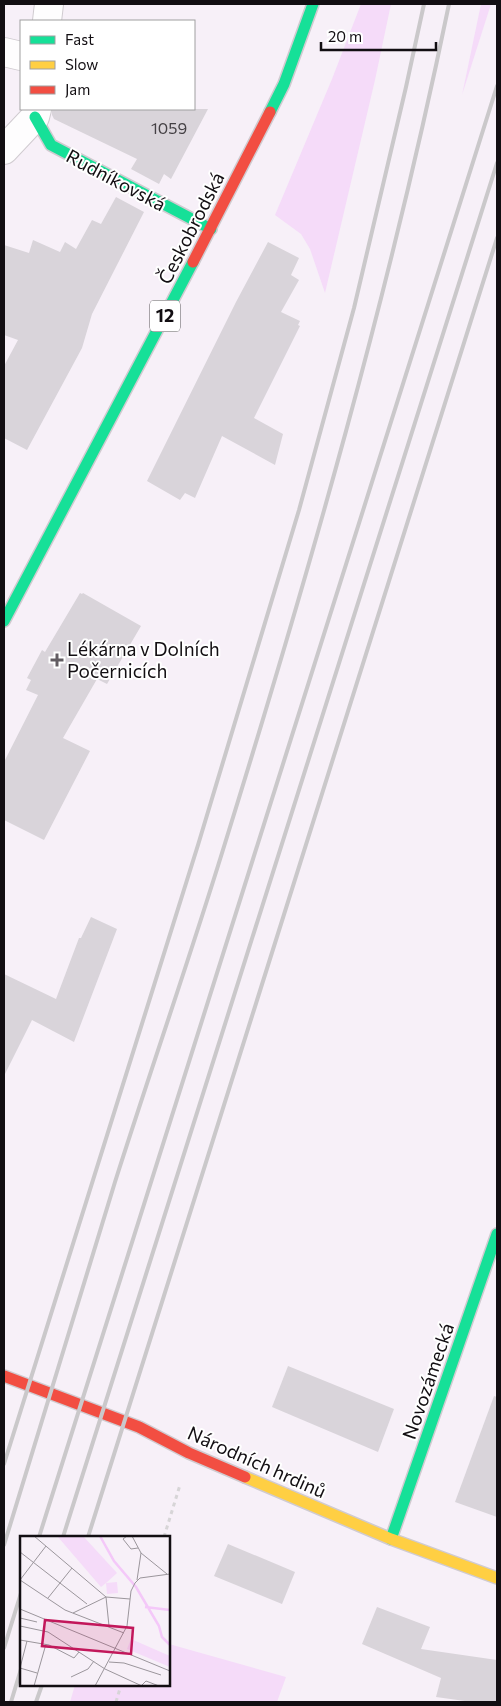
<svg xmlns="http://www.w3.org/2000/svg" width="501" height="1706" font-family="Commissioner,sans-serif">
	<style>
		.green { fill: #f5dbf9 }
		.building { fill: #d9d4da }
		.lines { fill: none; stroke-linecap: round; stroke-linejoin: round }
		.street-casing { stroke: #d0cbd0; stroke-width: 30 }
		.fast-casing { stroke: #d0cbd0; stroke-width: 14 }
		.slow-casing { stroke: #d0cbd0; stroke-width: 14 }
		.jam-casing { stroke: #d0cbd0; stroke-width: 14 }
		.path { stroke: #d7d5d7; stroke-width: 3; stroke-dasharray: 4 4; stroke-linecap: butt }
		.street { stroke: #fefdfe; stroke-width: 28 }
		.fast { stroke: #16e098; stroke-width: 11 }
		.slow { stroke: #ffcf43; stroke-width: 11 }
		.jam { stroke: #f24e42; stroke-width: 11 }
		.rail { stroke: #cac8ca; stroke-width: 4 }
		.poi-dot { fill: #625d62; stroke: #fff; stroke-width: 2 }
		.labels { text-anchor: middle; stroke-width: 4; stroke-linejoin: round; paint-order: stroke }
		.number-label { font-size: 16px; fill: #444044 }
		.shield { fill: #fff; stroke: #595659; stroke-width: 1 }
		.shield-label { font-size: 18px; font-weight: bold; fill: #120e12 }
		.street-label { font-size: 19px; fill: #120e12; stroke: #fff }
		.poi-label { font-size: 19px; fill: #120e12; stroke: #fff; text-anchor: start }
		.inset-river { fill: none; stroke: #f4c8f9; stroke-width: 2.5 }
		.inset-road { fill: none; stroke: #9b969c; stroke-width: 1 }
		.view { fill: #c2185b; fill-opacity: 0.15; stroke: #c2185b; stroke-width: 2.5 }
		.inset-edge { fill: none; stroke: #120e12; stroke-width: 2.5 }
	</style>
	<rect width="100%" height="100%" fill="#f7f0f8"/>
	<g class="green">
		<path d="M 361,4 L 391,4 L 375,80 L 325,293 L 310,249 L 301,234 L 275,215 L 332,79 Z"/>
		<path d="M 481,4 L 491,4 L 462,95 Z"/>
		<path d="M 169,1644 L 286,1677 L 277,1702 L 70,1702 L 75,1685 L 169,1685 Z"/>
	</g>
	<g class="building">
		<path d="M 52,109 L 208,109 L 171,179 L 164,174 L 159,184 L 131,169 L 137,159 L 54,119 L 52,115 Z"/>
		<path d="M 116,197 L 144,212 L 92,314 L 82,348 L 27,450 L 4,438 L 4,366 L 18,340 L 4,335 L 4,245 L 29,253 L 33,240 L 60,252 L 65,242 L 76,249 L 92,220 L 101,224 Z"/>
		<path d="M 268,242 L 299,258 L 291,275 L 299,280 L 281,312 L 300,321 L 298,325 L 300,326 L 254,418 L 283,434 L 275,465 L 222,436 L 195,498 L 185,493 L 180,500 L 147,481 L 236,302 Z"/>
		<path d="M 80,593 L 82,594 L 83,593 L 141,626 L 107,684 L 97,679 L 63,738 L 90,751 L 44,840 L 4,820 L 4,762 L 38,695 L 26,690 L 31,680 L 27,678 L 42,650 L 45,652 Z"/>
		<path d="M 91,917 L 117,929 L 74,1042 L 32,1020 L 4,1076 L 4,974 L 56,999 L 79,938 L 81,938 Z"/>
		<path d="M 288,1366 L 394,1409 L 378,1452 L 272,1407 Z"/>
		<path d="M 494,1396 L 497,1397 L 497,1517 L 455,1502 Z"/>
		<path d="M 228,1544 L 295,1572 L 282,1604 L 214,1576 Z"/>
		<path d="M 377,1607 L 430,1627 L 421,1649 L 497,1660 L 497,1702 L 472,1702 L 436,1697 L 441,1678 L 362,1644 Z"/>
	</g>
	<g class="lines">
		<g class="street-casing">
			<g id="street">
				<path d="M 47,21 L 49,4"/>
				<path d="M 4,52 L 21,56"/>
				<path d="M 4,150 L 35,117 L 37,109"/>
			</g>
		</g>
		<g class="fast-casing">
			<g id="fast">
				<path d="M 270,112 L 284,84 L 313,4"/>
				<path d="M 35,117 L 51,145 L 211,229"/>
				<path d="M 4,621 L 193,262"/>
				<path d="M 391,1539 L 497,1234"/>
			</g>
		</g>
		<g class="slow-casing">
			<path id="slow" d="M 245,1477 L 391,1539 L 497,1578"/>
		</g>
		<g class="jam-casing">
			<g id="jam">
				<path d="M 193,262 L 270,112"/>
				<path d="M 4,1376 L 139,1427 L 189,1453 L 245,1477"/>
			</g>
		</g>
		<g class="path">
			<path d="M 164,1537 L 180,1485"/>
			<path d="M 116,1702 L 121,1685"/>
		</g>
		<use href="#street" class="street"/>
		<use href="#fast" class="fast"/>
		<use href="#slow" class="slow"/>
		<use href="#jam" class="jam"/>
		<g class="rail">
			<path d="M 4,1464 L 198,845 L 299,510 L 354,308 L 406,87 L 424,4"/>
			<path d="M 39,1537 L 497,86"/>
			<path d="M 63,1537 L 497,163"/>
			<path d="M 88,1537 L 497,238"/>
			<path d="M 4,1545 C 42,1424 77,1303 115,1182 C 150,1072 188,963 222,853 C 309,573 390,291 449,4"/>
			<path d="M 4,1648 L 21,1593"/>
			<path d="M 11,1702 L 21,1669"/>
			<path d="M 36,1702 L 42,1685"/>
		</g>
	</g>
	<path class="poi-dot" d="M54.5 652.5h5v5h5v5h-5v5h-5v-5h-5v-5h5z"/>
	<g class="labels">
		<g class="number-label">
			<text x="169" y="134">1059</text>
		</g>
		<rect class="shield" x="150" y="300.5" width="30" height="31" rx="4"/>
		<g class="shield-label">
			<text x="165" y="322">12</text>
		</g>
		<g class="street-label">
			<text transform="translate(116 180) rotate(28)" y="7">Rudníkovská</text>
			<text transform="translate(191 228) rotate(-63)" y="7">Českobrodská</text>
			<text transform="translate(428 1381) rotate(-71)" y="7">Novozámecká</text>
			<text transform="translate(257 1462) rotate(24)" y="7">Národních hrdinů</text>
		</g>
		<g class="poi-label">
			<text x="67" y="656">Lékárna v Dolních<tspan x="67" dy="22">Počernicích</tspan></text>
		</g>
	</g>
	<g transform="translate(20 1536)">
		<rect width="150" height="150" fill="#f7f0f8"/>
		<path d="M 63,0 L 97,37 L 86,47 L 97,46 L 98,57 L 87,58 L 86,47 L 81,51 L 38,1 ZM 111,103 L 150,120 L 150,131 L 107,113 Z" fill="#f5dbf9"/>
		<path class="inset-river" d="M 80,0 L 94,25 L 116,51 L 139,90 L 142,101 L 150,109M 125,71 L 150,74"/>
		<path class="inset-road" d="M 14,0 L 86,61 L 110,63M 107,0 L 103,3 L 111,13 L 118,12M 112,0 L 121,17 L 147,38M 0,16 L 67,68M 0,44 L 45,74 L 104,97M 0,44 L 26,10M 117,44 L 121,17M 86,61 L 89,90M 28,62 L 52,32M 0,73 L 150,135M 53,77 L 86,61M 0,82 L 17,86M 0,90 L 28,96 L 85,133 L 122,150M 0,104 L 29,109 L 54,122 L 59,116M 89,126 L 104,127 L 141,139M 0,132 L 7,105M 0,132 L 17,137M 51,141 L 68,133 L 74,125M 14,150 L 26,108M 75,150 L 107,90 L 111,55 L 115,47 L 120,42 L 150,38M 121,150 L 126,145 L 139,150"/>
		<path class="view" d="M 25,84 L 113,92 L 111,118 L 22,110 Z"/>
		<rect width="150" height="150" class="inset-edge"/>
	</g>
	<rect width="501" height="1706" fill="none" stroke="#120e12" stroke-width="10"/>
	<rect x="20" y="20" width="175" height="90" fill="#ffffff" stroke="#a09fa0"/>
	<rect x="30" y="36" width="25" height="8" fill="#16e098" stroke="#a09fa0"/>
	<text x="65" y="45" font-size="15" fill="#120e12">Fast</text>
	<rect x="30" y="61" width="25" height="8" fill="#ffcf43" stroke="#a09fa0"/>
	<text x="65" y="70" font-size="15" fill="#120e12">Slow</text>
	<rect x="30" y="86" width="25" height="8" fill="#f24e42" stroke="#a09fa0"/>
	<text x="65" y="95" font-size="15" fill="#120e12">Jam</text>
	<path d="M321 42v8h115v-8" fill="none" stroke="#120e12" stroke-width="2.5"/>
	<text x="328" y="42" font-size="15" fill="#120e12" stroke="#ffffff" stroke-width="4" paint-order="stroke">20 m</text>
</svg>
